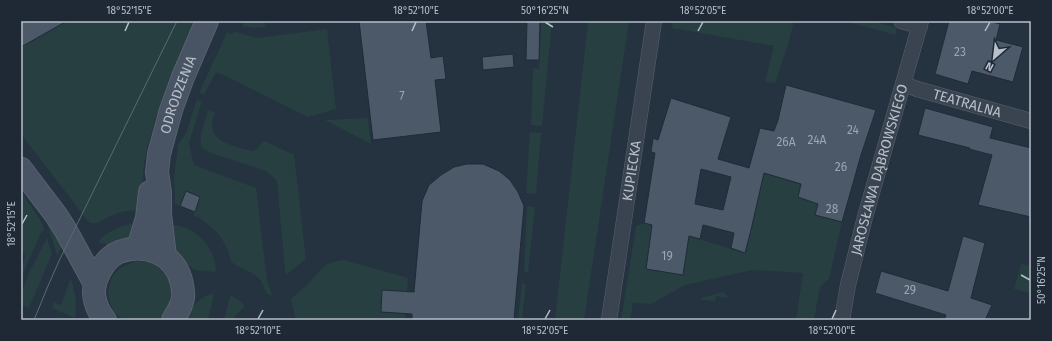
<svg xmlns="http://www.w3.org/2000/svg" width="1052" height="341" font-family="'Fira Sans',sans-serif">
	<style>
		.green { fill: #273f41 }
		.building { fill: #4b5969; stroke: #202b37; fill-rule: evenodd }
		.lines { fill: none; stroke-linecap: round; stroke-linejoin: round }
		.street-casing { stroke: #57626d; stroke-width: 16 }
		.secondary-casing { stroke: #57626d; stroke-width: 24 }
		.street { stroke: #3a4450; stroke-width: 15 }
		.secondary { stroke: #485363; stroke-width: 22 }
		.tram { stroke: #5c6877; stroke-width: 1 }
		.ticks { fill: none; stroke: #b6bfca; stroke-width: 1.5 }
		.labels { text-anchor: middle; stroke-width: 3; stroke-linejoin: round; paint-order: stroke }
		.number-label { font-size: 12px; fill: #9ba6b2 }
		.street-label { font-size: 14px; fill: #b6bfca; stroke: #1e2935 }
		.neatline { fill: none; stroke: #b6bfca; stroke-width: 1.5 }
		.ticks-label { font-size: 10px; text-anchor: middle; fill: #b6bfca }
	</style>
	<rect width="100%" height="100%" fill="#253240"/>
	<g class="green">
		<path d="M 53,21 L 197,21 L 156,117 L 147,148 L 144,164 L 141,193 L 142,209 L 121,212 L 109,217 L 97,223 L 90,223 L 88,221 L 21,134 L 21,47 Z"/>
		<path d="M 244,21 L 265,21 L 265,27 L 254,28 L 242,26 Z"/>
		<path d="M 541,21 L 552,21 L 542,126 L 531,125 L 533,68 L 539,69 Z"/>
		<path d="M 588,21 L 629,21 L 584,320 L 555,320 Z"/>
		<path d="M 673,21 L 794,21 L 787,48 L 775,83 L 765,82 L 774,46 L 672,28 Z"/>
		<path d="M 845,21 L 873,21 L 897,28 L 895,35 Z"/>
		<path d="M 327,29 L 336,109 L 308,117 L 232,79 L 216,72 L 204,95 L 199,93 L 227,32 L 232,34 L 233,31 L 257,38 Z"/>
		<path d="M 197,100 L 202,101 L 189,143 L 194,165 L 256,188 L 267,280 L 272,295 L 269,295 C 265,291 264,286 261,281 C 253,271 241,269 231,262 C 227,240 213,225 193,215 L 200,197 L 186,191 L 180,206 L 175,204 L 174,177 L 178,145 L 186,133 Z"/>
		<path d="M 208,110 L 215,112 C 214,116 212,121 212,125 C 211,143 239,147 252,151 L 256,150 L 264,141 L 267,142 L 294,155 L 306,259 L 286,275 L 285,270 L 277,181 L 272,176 L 266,171 L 214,154 L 204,149 L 201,145 L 201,134 Z"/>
		<path d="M 368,118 L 371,144 L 325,120 Z"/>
		<path d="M 530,132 L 541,133 L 536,194 L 526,193 Z"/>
		<path d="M 764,173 L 801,185 L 820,201 L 816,215 L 842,222 L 829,279 L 820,287 L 814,320 L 796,320 L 803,273 L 752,270 L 685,285 L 651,304 L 633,303 L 630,320 L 621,320 L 636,226 L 644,223 L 745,253 L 751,230 Z"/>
		<path d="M 21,191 L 42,223 L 44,229 L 41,233 L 21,278 L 21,268 L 25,257 L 21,246 Z"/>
		<path d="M 527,206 L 535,207 L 528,273 L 524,272 Z"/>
		<path d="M 46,220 L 63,246 L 57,255 Z"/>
		<path d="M 140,222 L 131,237 L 127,241 L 111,246 L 98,242 C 109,229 123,225 140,222 Z"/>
		<path d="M 173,225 C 196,226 216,249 216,272 L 195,270 L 186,264 L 177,253 Z"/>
		<path d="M 47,238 L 52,254 L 29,308 L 21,305 L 21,293 L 30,271 Z"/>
		<path d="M 344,260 L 408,278 L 405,320 L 297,320 L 295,317 L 291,299 C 297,293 305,288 310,282 C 324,267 322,263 344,260 Z"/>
		<path d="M 136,261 C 143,261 150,262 157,266 C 176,278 177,308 157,320 L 124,320 C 106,310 103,283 118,270 C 124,265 129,264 136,261 Z"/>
		<path d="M 1021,264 L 1031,266 L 1031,285 L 1029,293 L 1014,289 Z"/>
		<path d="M 70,280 L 71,280 C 76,294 77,304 75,318 L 52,308 L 54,302 L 61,305 Z"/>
		<path d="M 522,283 L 526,285 L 522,320 L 518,320 Z"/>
		<path d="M 723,292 L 726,294 L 728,298 L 716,296 L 715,301 L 702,300 L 702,298 L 704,297 Z"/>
		<path d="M 214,294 L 208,320 L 188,320 C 190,306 200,296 214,294 Z"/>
		<path d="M 231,295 L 243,303 L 244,307 L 232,320 L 224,320 L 228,304 Z"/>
	</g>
	<g class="building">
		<path d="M 21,21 L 67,21 L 21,47 Z"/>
		<path d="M 359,21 L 426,21 L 431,58 L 443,56 L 446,79 L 435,80 L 441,132 L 373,140 Z"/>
		<path d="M 527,21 L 540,21 L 539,60 L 526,60 Z"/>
		<path d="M 949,21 L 988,21 L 1000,24 L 996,40 L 1023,47 L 1013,82 L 972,71 L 968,84 L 935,74 Z"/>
		<path d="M 513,54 L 514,67 L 483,70 L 482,57 Z"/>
		<path d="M 786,85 L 876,110 L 861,155 L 842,222 L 815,215 L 818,204 L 798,197 L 801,184 L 764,173 L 751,230 L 745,253 L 731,248 L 734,233 L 703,225 L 700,239 L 689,236 L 683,275 L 646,269 L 652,225 L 644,223 L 655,153 L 651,152 L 653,138 L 658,140 L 671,98 L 731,117 L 718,159 L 749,168 L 760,128 L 774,131 L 778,120 ZM 701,169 L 731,177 L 723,210 L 695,204 Z"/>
		<path d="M 925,108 L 993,127 L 990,138 L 1031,148 L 1031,217 L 978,205 L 992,155 L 969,149 L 970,148 L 918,135 Z"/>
		<path d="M 467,164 L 483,164 L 499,171 L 510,180 L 518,192 L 524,206 L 514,320 L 412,320 L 412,314 L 381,312 L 382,290 L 414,292 L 422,201 L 429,185 L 441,175 L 454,167 Z"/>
		<path d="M 186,191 L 200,197 L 195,212 L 180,206 Z"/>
		<path d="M 963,236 L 985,243 L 971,298 L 992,305 L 985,320 L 944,320 L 946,315 L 875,293 L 881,271 L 948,291 Z"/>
	</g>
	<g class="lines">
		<g class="street-casing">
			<g id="street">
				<path d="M 901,21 L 920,26"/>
				<path id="s1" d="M 904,84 L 917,89 L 1031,121"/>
				<path id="s2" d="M 609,320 L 654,21"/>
				<path id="s3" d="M 842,320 L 848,285 L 865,217 L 921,21"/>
			</g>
		</g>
		<g class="secondary-casing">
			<g id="secondary">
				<path d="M 21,169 L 56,215 L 65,229 L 95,284"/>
				<path d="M 138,248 L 147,218 L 150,192"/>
				<path id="s4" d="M 165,256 L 160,214 L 160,192 L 157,172 L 159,154 L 171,110 L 183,77 L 207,21"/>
				<path d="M 105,320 C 96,309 91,294 96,280 C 100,269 107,257 119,252 C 144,243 173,252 181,280 C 182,285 184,292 183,298 C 182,306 177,313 173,320"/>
			</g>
		</g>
		<use href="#street" class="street"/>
		<use href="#secondary" class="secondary"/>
		<path class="tram" d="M 34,320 L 48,286 L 59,261 L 177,21"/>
	</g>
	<path class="ticks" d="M 545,22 L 553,27M 125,31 L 129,22M 412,31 L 416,22M 698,31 L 703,22M 985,31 L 990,22M 22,224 L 27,215M 1021,275 L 1030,280M 258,319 L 263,310M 545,319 L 550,310M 832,319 L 836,310"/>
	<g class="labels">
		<g class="number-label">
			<text x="960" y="56">23</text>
			<text x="402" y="100">7</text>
			<text x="853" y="134">24</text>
			<text x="817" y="144">24A</text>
			<text x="786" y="146">26A</text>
			<text x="841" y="171">26</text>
			<text x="832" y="213">28</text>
			<text x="667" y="260">19</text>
			<text x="910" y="294">29</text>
		</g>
		<g class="street-label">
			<text dy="5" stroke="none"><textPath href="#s4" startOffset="165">ODRODZENIA</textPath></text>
			<text dy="5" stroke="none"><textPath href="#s1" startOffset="66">TEATRALNA</textPath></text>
			<text dy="5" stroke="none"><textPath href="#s2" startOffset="151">KUPIECKA</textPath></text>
			<text dy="5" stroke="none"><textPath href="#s3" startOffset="155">JAROSŁAWA DĄBROWSKIEGO</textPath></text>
		</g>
	</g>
	<rect width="1052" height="341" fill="none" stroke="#1e2935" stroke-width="44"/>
	<g transform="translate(994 58) rotate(208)" stroke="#1e2935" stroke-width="3" paint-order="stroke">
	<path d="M0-3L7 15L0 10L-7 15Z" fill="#b6bfca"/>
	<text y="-6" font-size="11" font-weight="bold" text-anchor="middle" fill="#b6bfca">N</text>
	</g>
	<rect x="22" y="22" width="1008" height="297" class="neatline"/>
	<g class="ticks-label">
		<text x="129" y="14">18°52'15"E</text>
		<text x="416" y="14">18°52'10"E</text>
		<text x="545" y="14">50°16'25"N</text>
		<text x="703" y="14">18°52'05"E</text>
		<text x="990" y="14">18°52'00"E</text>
		<text transform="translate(11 224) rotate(-90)" y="4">18°52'15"E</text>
		<text transform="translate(1041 280) rotate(-90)" y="4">50°16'25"N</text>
		<text x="258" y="334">18°52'10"E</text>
		<text x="545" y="334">18°52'05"E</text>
		<text x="832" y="334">18°52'00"E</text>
	</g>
</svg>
